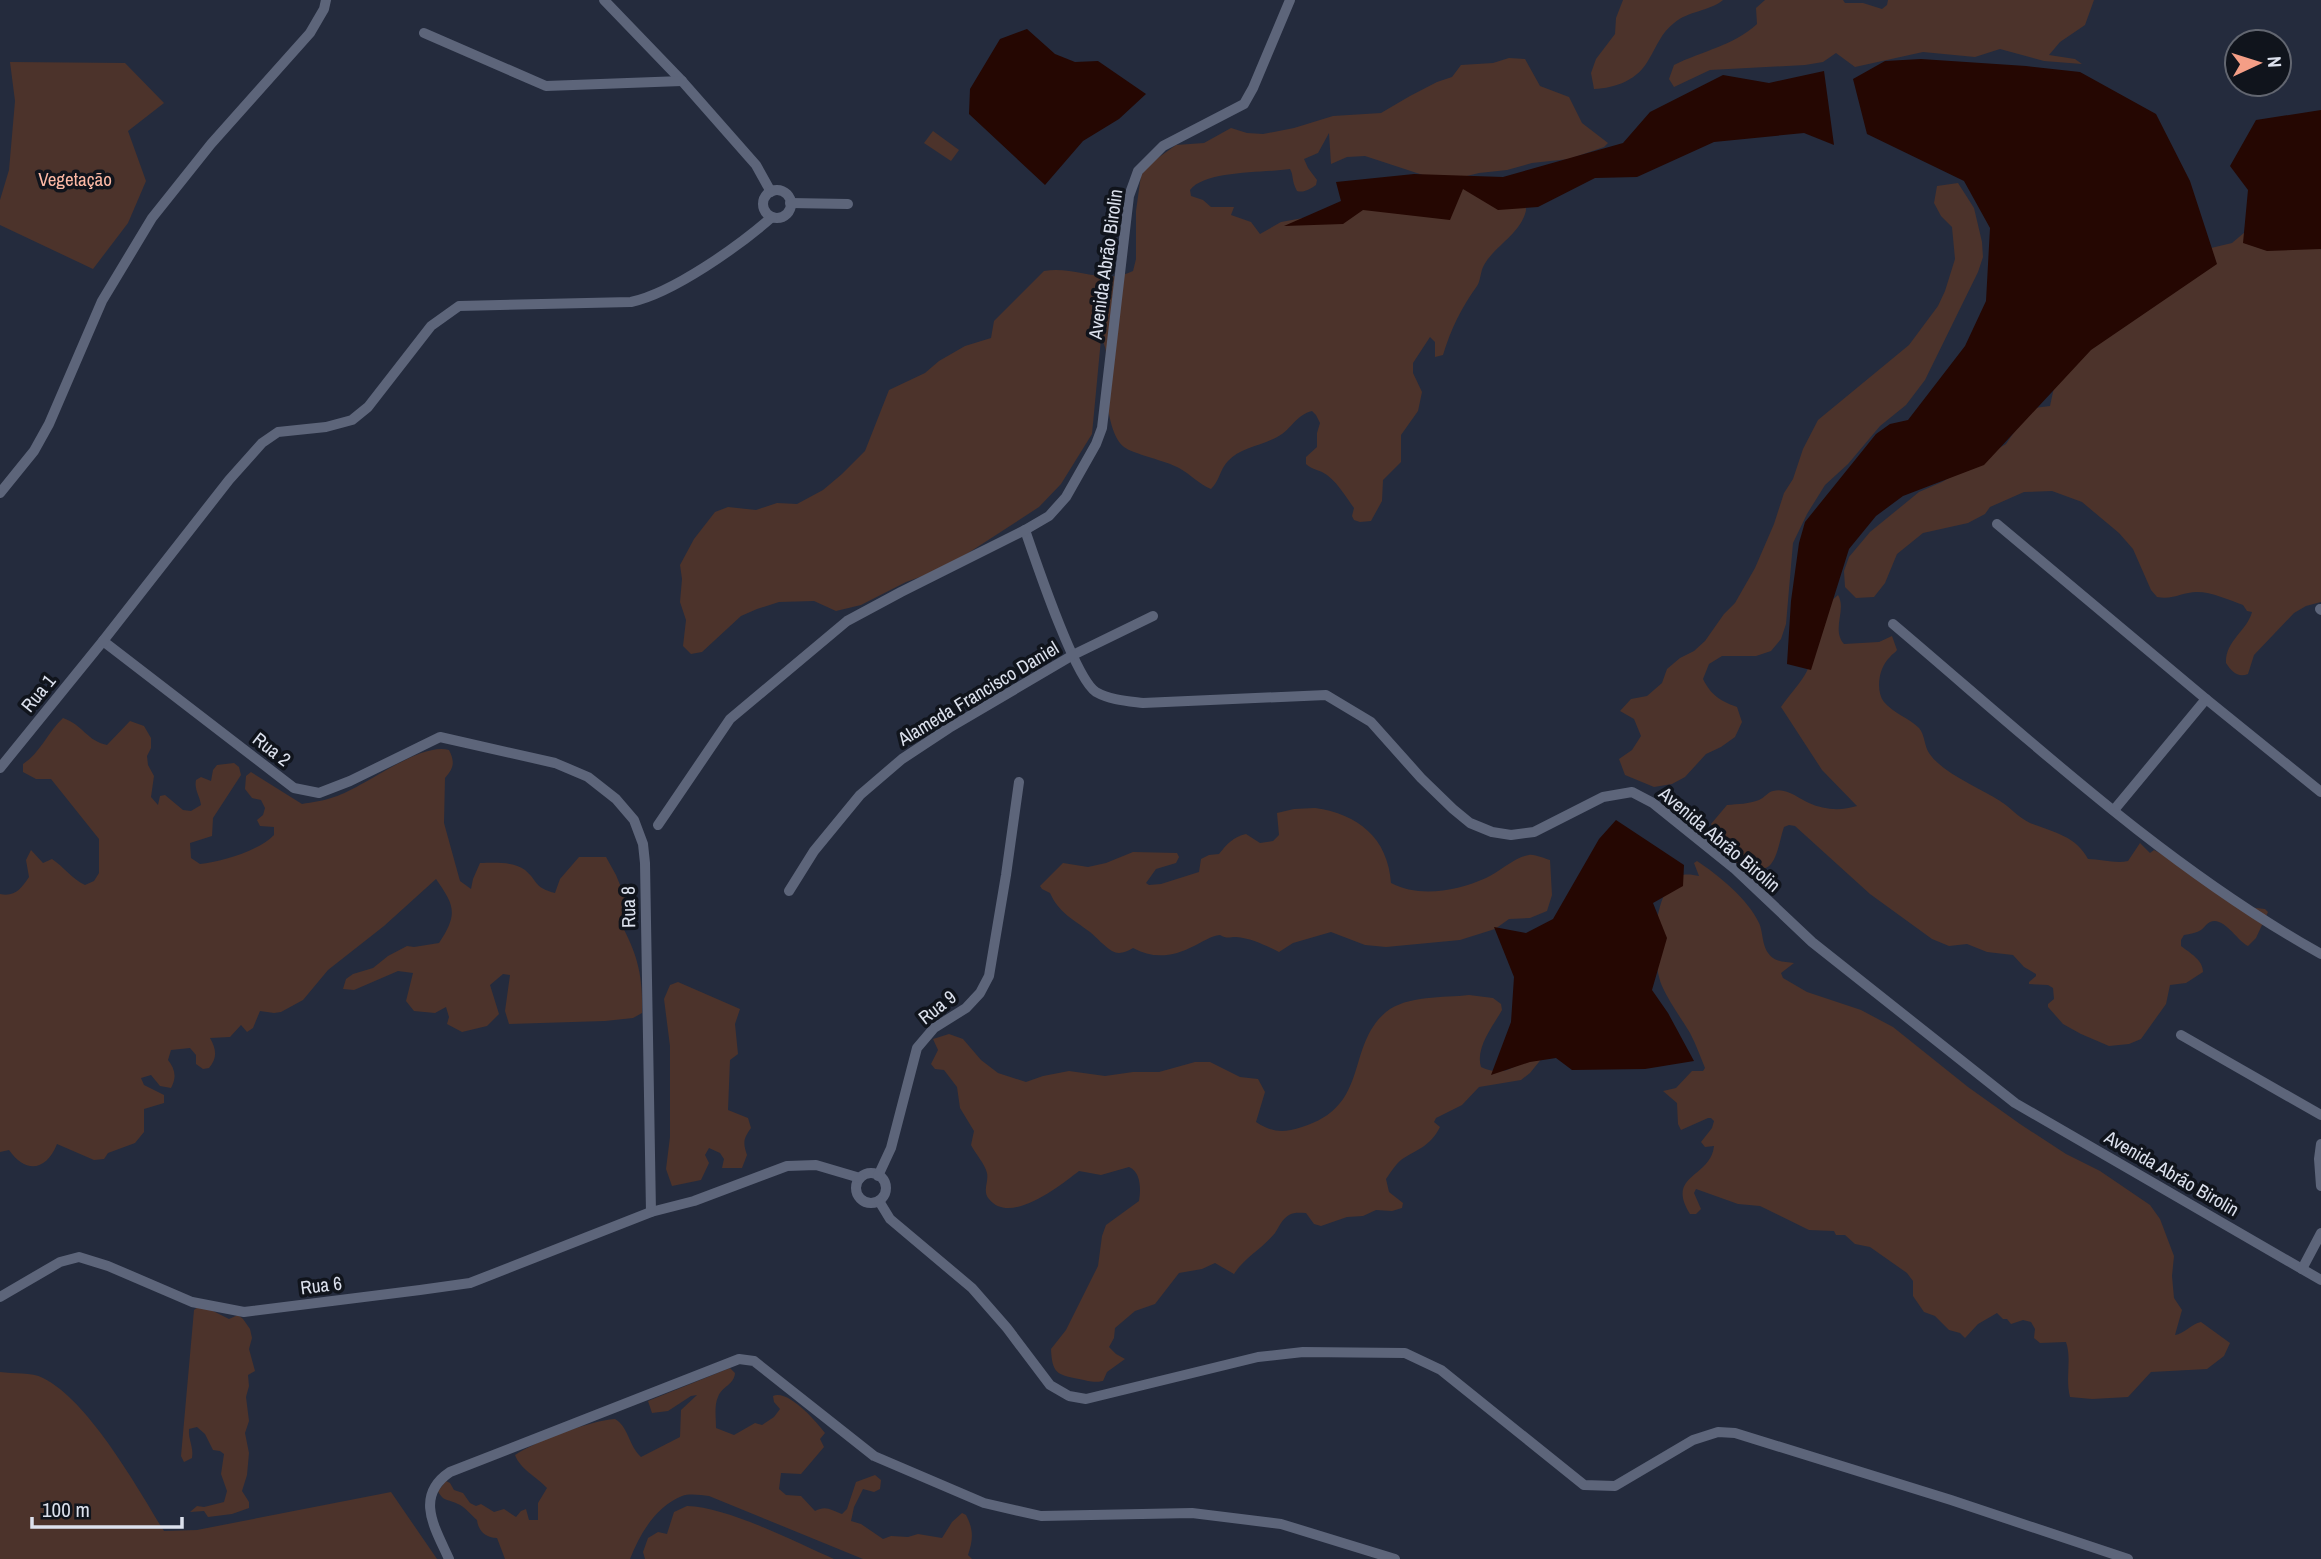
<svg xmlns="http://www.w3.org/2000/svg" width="2321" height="1559" font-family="'Archivo Narrow',sans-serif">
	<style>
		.green { fill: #4c332b; fill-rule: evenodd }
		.water { fill: #250702 }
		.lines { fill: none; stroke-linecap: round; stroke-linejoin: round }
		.minor { stroke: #5d657a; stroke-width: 10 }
		.labels { text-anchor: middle; stroke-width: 7; stroke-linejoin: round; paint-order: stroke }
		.park-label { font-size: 19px; fill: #fdb9a5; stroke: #10141c }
		.street-label { font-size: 19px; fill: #dce1ed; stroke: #10141c }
	</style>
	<rect width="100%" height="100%" fill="#242b3d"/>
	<g class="green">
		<path d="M 1623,0 L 1723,0 C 1710,11 1688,11 1674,23 C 1661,33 1657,46 1649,59 C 1638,80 1616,88 1594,89 L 1591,73 L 1596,59 L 1615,34 L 1616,18 Z"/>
		<path d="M 1765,0 L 1843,0 L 1845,3 L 1863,3 L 1882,9 L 1887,5 L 1888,0 L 2094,0 L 2085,25 L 2060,42 L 2049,55 L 2075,59 L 2082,64 L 2044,61 L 2000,49 L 1975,57 L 1923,52 L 1855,67 L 1836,53 L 1823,62 L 1805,65 L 1710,70 L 1674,87 L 1669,79 L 1674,65 C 1702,51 1733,46 1757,24 L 1756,8 Z"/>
		<path d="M 1509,58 L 1525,59 L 1540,86 L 1569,97 L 1582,123 L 1608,143 L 1604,147 L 1569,159 L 1532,163 L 1507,170 L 1479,173 L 1463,177 L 1522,204 C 1526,208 1527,208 1525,214 C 1518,235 1494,247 1484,265 C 1480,272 1481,280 1477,286 C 1461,308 1451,329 1443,355 L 1435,357 L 1435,342 L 1430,337 L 1413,363 L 1413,373 L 1422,392 L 1418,411 L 1401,435 L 1401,462 L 1383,480 L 1382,501 L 1371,521 L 1360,522 L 1354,520 L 1352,516 L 1354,508 C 1345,496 1336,479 1322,472 C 1315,469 1312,469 1306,464 L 1306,457 L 1317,447 L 1317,433 L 1320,423 L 1316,415 L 1312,411 C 1297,415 1293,426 1282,434 C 1266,445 1240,447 1228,461 C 1220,469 1219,482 1211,489 C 1199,484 1190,474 1179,468 C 1167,461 1133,454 1124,447 C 1109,435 1106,398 1106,380 C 1106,367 1109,349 1101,339 L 1092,434 L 1061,484 L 1039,507 L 945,568 L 906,582 L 861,605 L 836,611 L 814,601 L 779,602 L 757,609 L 741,616 L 702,652 L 691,654 L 683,646 L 686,620 L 680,602 L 682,579 L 680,565 L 694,539 L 715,512 L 728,507 L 756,510 L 777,503 L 797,504 L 823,490 L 842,474 L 865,451 L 889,390 L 925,373 L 939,361 L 965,346 L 991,338 L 994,321 L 1044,271 C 1074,265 1104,286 1133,271 L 1136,259 L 1136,211 L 1141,175 L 1148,165 L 1176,145 L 1204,143 L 1231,128 L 1247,133 L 1263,134 L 1294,128 L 1333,116 L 1381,113 L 1410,96 L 1437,82 L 1452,77 L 1461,65 L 1493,63 ZM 1329,133 L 1331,164 L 1347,157 L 1365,156 L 1426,176 L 1314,216 L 1281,222 L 1260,234 L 1251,222 L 1231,215 L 1234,207 L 1211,207 L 1203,200 L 1191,196 L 1190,190 C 1205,170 1265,173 1290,169 C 1294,176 1291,180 1297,191 C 1304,193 1310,189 1316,185 L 1317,180 L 1308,168 L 1304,159 L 1318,153 Z"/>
		<path d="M 10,62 L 125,63 L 164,103 L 128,131 L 146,181 L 128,223 L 93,269 L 0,225 L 0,200 L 9,170 L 15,101 Z"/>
		<path d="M 933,131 L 959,150 L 951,161 L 924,143 Z"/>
		<path d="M 1958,183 L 1974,208 L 1982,242 L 1983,257 L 1978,272 L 1925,380 L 1906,405 L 1880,426 L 1848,464 L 1825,485 L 1807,514 L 1793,543 L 1786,624 L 1781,639 L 1771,651 L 1756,656 L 1722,656 L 1709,664 L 1703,679 C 1711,695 1720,701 1737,707 L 1742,722 L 1735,737 L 1721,747 L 1706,754 L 1685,777 L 1672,784 L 1654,787 L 1625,775 L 1619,759 L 1632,750 L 1641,736 L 1634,719 L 1620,711 L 1631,699 L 1647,696 L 1662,683 L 1667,669 L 1680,658 L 1694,651 L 1705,641 L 1724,614 L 1735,603 L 1755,568 L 1774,524 L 1784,493 L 1793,479 L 1803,449 L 1818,420 L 1909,345 L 1938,306 L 1945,291 L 1955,259 L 1952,227 L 1941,216 L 1934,203 L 1937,186 Z"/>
		<path d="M 2245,232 L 2316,244 L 2321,250 L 2321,602 L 2306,606 L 2294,613 L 2254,655 L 2248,674 C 2238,678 2232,672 2226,663 C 2225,641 2247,631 2252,612 L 2247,611 L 2243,605 C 2229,600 2212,592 2197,592 C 2182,592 2174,600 2157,597 L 2151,590 L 2133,549 L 2119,533 L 2082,502 L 2052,491 L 2024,492 L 1990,507 L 1985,514 L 1968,523 L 1923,533 L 1897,554 L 1885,583 L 1874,597 L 1856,598 L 1845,587 L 1844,571 L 1849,557 L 1870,532 L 1919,492 L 1942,482 L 2006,444 L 2021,422 L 2034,408 L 2050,406 L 2056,378 L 2211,248 L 2232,243 Z"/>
		<path d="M 1838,595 C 1847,610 1831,629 1844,644 L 1879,642 L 1892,636 L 1897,650 C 1895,653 1892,654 1890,657 C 1879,667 1875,690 1884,702 C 1893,713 1909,718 1919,728 C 1925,735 1924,745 1929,753 C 1942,773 1980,788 2000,801 C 2010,807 2019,818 2030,823 C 2053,832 2076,836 2088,859 C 2101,859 2116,864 2128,861 L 2140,843 L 2150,853 L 2154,850 L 2186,867 L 2247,907 L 2265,909 L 2268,912 L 2256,938 L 2248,946 C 2237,941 2224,916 2210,922 C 2206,924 2204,928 2201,930 C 2196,933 2190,934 2184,935 L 2181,940 L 2181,946 C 2190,953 2203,960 2203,972 L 2186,983 L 2170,985 L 2166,1004 L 2141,1039 L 2129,1044 L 2109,1046 L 2081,1034 L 2063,1024 L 2048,1007 L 2048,1004 L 2054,999 L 2053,988 L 2048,985 L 2029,984 L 2029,982 L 2036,976 L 2036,974 L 2024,967 L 2013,955 L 1987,952 L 1967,944 L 1949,946 L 1932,939 L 1870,894 L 1795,826 L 1789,825 L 1784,827 C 1780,838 1778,856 1771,864 C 1767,869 1761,870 1756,870 C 1731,869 1721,843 1711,824 L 1727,805 C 1738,804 1749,804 1759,800 C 1764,798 1768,792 1773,791 C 1786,787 1798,798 1809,803 C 1824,810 1841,811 1857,806 L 1822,770 L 1781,707 C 1789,695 1801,683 1807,671 C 1818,647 1815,612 1838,595 Z"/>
		<path d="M 63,718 C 83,725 87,741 107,745 L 130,721 L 144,726 L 151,738 L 151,748 L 147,756 L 148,765 L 154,776 L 151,797 L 158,805 L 160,796 L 165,795 L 183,810 L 191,811 L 201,805 C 200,796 194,790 196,780 L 201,777 L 211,781 L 213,770 L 217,765 L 234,763 L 239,767 L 241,775 L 213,818 L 212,836 L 190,843 L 191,858 L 200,864 C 221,862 259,851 274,835 L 274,827 L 260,826 L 257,820 L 263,815 L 265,808 L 261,800 L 252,798 L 245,789 L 246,776 L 251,772 L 302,804 C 312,802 324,801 334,797 C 364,788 419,742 449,750 C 455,762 454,768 445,778 L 444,823 L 460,881 L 471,889 L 473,879 L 480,863 C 493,863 514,861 525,870 C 539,882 533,887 555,893 L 560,879 L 579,857 L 606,857 L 616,875 L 627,902 L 620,922 C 638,955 643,976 642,1013 L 633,1018 L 605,1021 L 509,1024 L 505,1011 L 510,975 L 503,974 L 490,985 L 499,1014 L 487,1026 L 462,1032 L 447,1024 L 449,1017 L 446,1007 L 435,1013 L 414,1011 L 406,1001 L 413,973 L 398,971 L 354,990 L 343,989 L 346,979 L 353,974 L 373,968 L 388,956 L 407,946 L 414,947 L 439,943 C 458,914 455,906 436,879 L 384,926 L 328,970 L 303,1000 L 281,1012 L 274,1013 L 260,1011 L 253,1028 L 247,1032 L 241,1025 L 230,1037 L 210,1038 C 216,1049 218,1057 209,1068 L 203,1069 L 196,1064 L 196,1055 L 190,1048 L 171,1050 L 168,1060 C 175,1069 177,1077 171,1088 L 160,1086 L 151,1075 L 141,1078 L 144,1085 L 164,1095 L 164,1103 L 144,1109 L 144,1132 L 135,1143 L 108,1153 L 104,1159 L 94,1160 L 57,1144 C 46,1171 26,1174 9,1150 L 0,1152 L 0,894 C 15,897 21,889 29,877 L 26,860 L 31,850 L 43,863 L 52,859 C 64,867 72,879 85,885 L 94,881 L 99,873 L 99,839 L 51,779 L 36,779 L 23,772 L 23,764 C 40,753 48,732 63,718 Z"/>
		<path d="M 1315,808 C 1358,814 1388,838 1391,883 C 1419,898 1457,891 1486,878 C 1498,873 1515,857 1529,855 C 1535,854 1545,859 1550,860 L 1552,895 L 1547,911 L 1530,918 L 1509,919 L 1495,929 L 1460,940 L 1386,947 L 1365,945 L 1331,932 L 1293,943 L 1279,952 C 1267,946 1251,938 1236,937 C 1229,937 1227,939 1220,935 C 1211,936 1202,942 1194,946 C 1173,957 1153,959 1133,948 C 1126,952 1119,955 1112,951 C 1104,946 1097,938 1090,932 C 1073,919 1059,913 1050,893 L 1042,889 L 1040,886 L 1063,863 L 1088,867 L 1106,863 L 1133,852 L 1177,853 L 1179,857 L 1176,863 L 1156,869 L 1146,883 L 1149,885 L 1161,884 L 1199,872 L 1201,859 L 1209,855 L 1219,854 C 1227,844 1233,837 1246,834 L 1260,843 L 1273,841 L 1279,835 L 1277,813 L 1294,809 Z"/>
		<path d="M 1697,861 C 1718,875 1748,899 1759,923 C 1764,934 1761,949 1773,958 C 1778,962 1787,962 1794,963 L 1781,973 L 1783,978 L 1807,992 L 1861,1010 L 1893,1027 L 1968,1087 L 2020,1124 L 2066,1154 L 2100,1171 L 2150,1205 L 2160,1219 L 2174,1256 L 2172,1276 L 2174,1298 L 2182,1310 L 2175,1335 C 2184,1334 2191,1324 2201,1322 L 2230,1343 L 2224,1356 L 2207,1369 L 2151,1372 L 2128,1397 L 2092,1399 L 2070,1397 C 2065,1377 2072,1359 2066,1342 L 2040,1343 L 2034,1338 L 2035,1329 L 2031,1322 L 2023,1320 L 2011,1324 L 2007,1319 L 2003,1319 L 1997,1313 L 1978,1324 L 1965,1338 L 1960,1333 L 1949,1330 L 1935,1316 L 1924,1312 L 1913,1296 L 1913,1281 L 1907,1273 L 1870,1247 L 1855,1244 L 1845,1235 L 1836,1235 L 1834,1231 L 1809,1230 L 1760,1206 L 1738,1204 L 1696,1189 L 1694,1193 L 1701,1209 L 1696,1214 L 1690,1214 C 1665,1174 1711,1178 1714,1146 L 1705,1147 L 1701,1142 L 1712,1128 L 1714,1121 L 1711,1118 L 1708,1118 L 1681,1130 L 1678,1124 L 1677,1103 L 1663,1091 L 1676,1088 L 1692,1071 L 1703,1071 L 1705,1068 C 1700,1056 1696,1044 1690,1033 C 1681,1018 1669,1002 1662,986 C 1651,961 1651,887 1683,875 C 1687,874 1694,875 1699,876 L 1694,863 Z"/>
		<path d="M 678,982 L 740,1009 L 735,1024 L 738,1054 L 730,1060 L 728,1110 L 748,1118 L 751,1128 C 743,1139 743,1143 747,1155 L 742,1168 L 722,1168 L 724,1159 L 720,1153 L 709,1148 L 705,1155 L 709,1163 L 701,1180 L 672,1186 L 666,1169 L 670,1137 L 670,1046 L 664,999 L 670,985 Z"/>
		<path d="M 1469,995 L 1493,998 L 1501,1004 L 1502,1010 C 1493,1026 1475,1048 1481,1067 C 1504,1078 1516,1066 1534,1054 L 1543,1057 L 1530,1073 L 1521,1080 L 1479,1087 L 1462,1105 L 1436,1118 L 1434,1122 L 1440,1127 C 1430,1147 1417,1149 1401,1160 C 1395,1165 1390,1173 1386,1179 L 1389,1192 L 1403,1203 L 1402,1208 L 1392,1211 L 1376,1210 L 1363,1216 L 1347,1217 L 1321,1226 L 1314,1224 L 1306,1213 C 1299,1213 1295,1212 1289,1215 C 1282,1219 1279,1227 1275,1233 C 1263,1248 1244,1258 1234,1274 L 1215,1263 L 1202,1269 L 1179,1273 L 1155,1304 L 1135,1311 L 1115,1328 L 1114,1338 L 1109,1347 L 1116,1354 L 1125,1359 L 1107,1372 L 1103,1381 C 1093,1383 1089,1381 1079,1379 C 1057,1375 1052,1373 1051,1349 L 1066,1330 L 1098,1266 L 1102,1236 L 1106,1225 L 1139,1201 C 1141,1189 1141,1172 1129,1167 L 1101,1175 L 1079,1171 C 1061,1185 1010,1226 989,1199 C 982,1191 989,1182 987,1173 C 985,1164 975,1153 971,1145 L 974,1131 L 960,1108 L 957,1087 L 944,1070 L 935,1069 L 931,1064 L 938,1050 L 933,1039 L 949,1034 L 963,1039 L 981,1060 L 998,1073 L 1026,1082 L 1043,1076 L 1069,1071 L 1105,1076 L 1133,1072 L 1159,1072 L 1195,1062 L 1210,1062 L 1240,1077 L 1258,1079 L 1265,1092 L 1256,1122 C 1273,1133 1283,1133 1302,1127 C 1371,1106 1345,1047 1386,1012 C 1407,995 1444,998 1469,995 Z"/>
		<path d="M 198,1307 L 211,1310 L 229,1319 L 238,1315 L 243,1319 L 250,1329 L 252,1338 L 249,1349 L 255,1371 L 248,1375 L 249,1386 L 246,1397 L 249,1421 L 245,1433 L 249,1453 L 247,1475 L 242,1491 L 249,1502 L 249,1508 L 232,1514 L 208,1517 L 204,1511 L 190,1512 L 197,1506 L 204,1507 L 224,1502 L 227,1491 L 221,1474 L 224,1454 L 220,1451 L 213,1450 L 205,1434 L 197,1427 L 189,1429 C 188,1440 194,1447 192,1458 L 184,1462 L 181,1456 L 194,1310 Z"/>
		<path d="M 730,1368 L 735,1373 C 734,1385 722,1386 718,1397 C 714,1405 716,1418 716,1428 L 734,1435 L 755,1423 L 762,1425 L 774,1417 L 780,1409 L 774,1402 L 773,1396 C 788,1389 816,1421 825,1433 L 820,1439 L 824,1447 L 801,1474 L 781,1473 L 779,1489 L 786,1495 L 801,1496 L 815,1511 C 826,1505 831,1510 842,1514 L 847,1509 L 856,1482 L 875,1475 L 881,1480 L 880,1489 L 874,1492 L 863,1489 L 854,1507 L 851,1521 L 861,1524 L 883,1539 L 891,1536 L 908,1537 L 918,1534 L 942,1538 L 952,1522 L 962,1513 L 966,1515 C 974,1530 973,1540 968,1555 L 972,1559 L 863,1559 L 709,1496 C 701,1495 689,1493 682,1496 C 655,1507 640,1534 630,1559 L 505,1559 L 497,1538 C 486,1538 478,1531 477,1520 C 471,1515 465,1507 458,1504 C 449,1499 443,1502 438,1491 L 446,1481 L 450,1483 L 454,1490 L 463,1493 L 470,1503 L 476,1506 L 481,1504 L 494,1512 L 504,1509 L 516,1517 L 521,1511 L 526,1509 L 529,1520 L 538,1520 L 538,1503 L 547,1488 C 537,1477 520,1469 515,1455 C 536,1441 589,1421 615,1419 C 628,1426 629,1446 641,1457 L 680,1437 L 681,1410 L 697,1395 L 691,1396 L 668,1411 L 652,1413 L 648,1401 Z"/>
		<path d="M 0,1372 C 13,1374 32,1372 43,1378 C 89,1401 137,1487 164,1531 L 197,1530 L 391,1492 L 437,1559 L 0,1559 Z"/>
		<path d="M 687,1506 C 728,1507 795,1542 834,1559 L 645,1559 L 643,1552 L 648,1538 L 658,1532 L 667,1534 L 674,1512 Z"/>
	</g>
	<g class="water">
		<path d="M 1027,29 L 1055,54 L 1075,62 L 1098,61 L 1146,94 L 1119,119 L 1083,141 L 1045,185 L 969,114 L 970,89 L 1000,39 Z"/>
		<path d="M 1921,59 L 2026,66 L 2080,72 L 2156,114 L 2190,181 L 2217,264 L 2091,350 L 1984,465 L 1903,496 L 1876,516 L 1849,549 L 1811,670 L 1787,664 L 1791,601 L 1799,543 L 1805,522 L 1876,434 L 1890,424 L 1908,420 L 1965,346 L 1986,301 L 1990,228 L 1964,181 L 1867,134 L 1853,79 L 1885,61 Z"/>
		<path d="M 1824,71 L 1834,145 L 1804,133 L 1714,142 L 1637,177 L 1595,178 L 1538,207 L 1498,210 L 1463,189 L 1450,220 L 1363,210 L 1343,224 L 1284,226 L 1341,201 L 1336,182 L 1414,174 L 1503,177 L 1623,143 L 1650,112 L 1723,75 L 1769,83 Z"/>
		<path d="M 2321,110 L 2321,249 L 2267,251 L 2243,243 L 2248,190 L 2230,166 L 2256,120 Z"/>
		<path d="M 1616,820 L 1684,865 L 1683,886 L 1653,903 L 1667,938 L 1652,990 L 1668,1013 L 1694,1061 L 1645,1069 L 1572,1070 L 1556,1058 L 1530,1062 L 1491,1075 L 1511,1022 L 1514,977 L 1494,927 L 1526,933 L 1553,919 L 1599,839 Z"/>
	</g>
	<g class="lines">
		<g class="minor">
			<path d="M 604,0 L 682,81 L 756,165 L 771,192"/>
			<path d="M 424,33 L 546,86 L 682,81"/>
			<circle cx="777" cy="204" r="14"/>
			<path d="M 790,203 L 848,204"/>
			<path d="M 0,493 L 34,451 L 49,424 L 102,301 L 152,218 L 211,144 L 310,33 L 324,9 L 326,0"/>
			<path d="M 1997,524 L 2206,699 L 2321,792"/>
			<path d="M 1025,530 C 1035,559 1075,679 1096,692 C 1110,700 1127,701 1143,703 L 1326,695 L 1371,722 L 1421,778 L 1453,809 L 1470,823 L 1492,832 L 1511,835 L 1534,832 L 1603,797 L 1632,792 L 1653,803 L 1735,869 L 1812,942 L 2015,1103 L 2321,1280"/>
			<path d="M 2320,609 L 2321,610"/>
			<path d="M 1893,624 C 2030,740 2164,866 2321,954"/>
			<path d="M 103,641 L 294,788 L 319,793 L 350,781 L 440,737 L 555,763 L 588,777 L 616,799 L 634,820 L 643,844 L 645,863 L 651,1212"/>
			<path d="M 0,768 L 103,641 L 229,480 L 262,443 L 278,432 L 326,427 L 352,420 L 368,407 L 431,326 L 459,306 L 631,302 C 673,293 739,246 772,217"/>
			<path d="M 2114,810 L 2206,699"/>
			<path d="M 658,825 L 730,719 L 847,621 L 901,592 L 1025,530 L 1049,516 L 1066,497 L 1096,444 L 1102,428 L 1129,196 L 1138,171 L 1163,146 L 1244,104 L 1253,88 L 1290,0"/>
			<path d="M 789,891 L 814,851 L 860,795 L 902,759 L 949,728 L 1073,655 L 1153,616"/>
			<path d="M 2181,1035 L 2321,1115"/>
			<path d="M 2321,1144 L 2319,1159 L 2321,1186"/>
			<circle cx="871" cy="1188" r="15"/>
			<path d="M 878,1176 L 891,1148 L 917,1048 L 934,1028 L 966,1008 L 980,993 L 989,976 L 1006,875 L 1019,782"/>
			<path d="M 879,1201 L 890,1219 L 972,1288 L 1007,1328 L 1050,1385 L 1069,1396 L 1086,1399 L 1258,1357 L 1303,1352 L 1405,1353 L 1441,1370 L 1584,1485 L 1615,1486 L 1693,1440 L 1718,1432 L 1735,1433 L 1951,1500 L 2128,1559"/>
			<path d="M 2302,1269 L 2321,1233"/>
			<path d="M 0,1297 L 60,1262 L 79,1257 L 108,1266 L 192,1302 L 244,1312 L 420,1290 L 470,1283 L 651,1212 L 694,1201 L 787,1166 L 816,1165 L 860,1178"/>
			<path d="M 449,1559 C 435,1528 414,1496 450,1472 L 739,1359 L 754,1361 L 874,1456 L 984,1503 L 1041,1516 L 1192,1513 L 1281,1524 L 1395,1559"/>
		</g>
	</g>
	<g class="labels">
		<g class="park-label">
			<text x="75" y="186">Vegetação</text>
		</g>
		<g class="street-label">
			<text transform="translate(1105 264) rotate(-82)" y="7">Avenida Abrão Birolin</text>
			<text transform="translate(38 693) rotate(-51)" y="7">Rua 1</text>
			<text transform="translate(978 693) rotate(-31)" y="7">Alameda Francisco Daniel</text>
			<text transform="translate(272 749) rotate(38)" y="7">Rua 2</text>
			<text transform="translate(1720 839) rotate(40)" y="7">Avenida Abrão Birolin</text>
			<text transform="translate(628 907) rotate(-91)" y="7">Rua 8</text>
			<text transform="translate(937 1007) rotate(-38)" y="7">Rua 9</text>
			<text transform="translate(2172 1173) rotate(30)" y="7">Avenida Abrão Birolin</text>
			<text transform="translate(321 1285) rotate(-7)" y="7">Rua 6</text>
		</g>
	</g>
	<g transform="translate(2258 63) rotate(86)"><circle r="33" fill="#10141c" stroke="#626670" stroke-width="2"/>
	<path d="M0-5L12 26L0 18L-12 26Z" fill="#f49e86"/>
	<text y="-10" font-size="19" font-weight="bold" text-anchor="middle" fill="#dce1ed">N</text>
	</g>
	<path d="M32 1517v10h150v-10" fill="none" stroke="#dce1ed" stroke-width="3.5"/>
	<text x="42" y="1517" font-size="21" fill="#dce1ed" stroke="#10141c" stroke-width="5" paint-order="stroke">100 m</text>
</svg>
